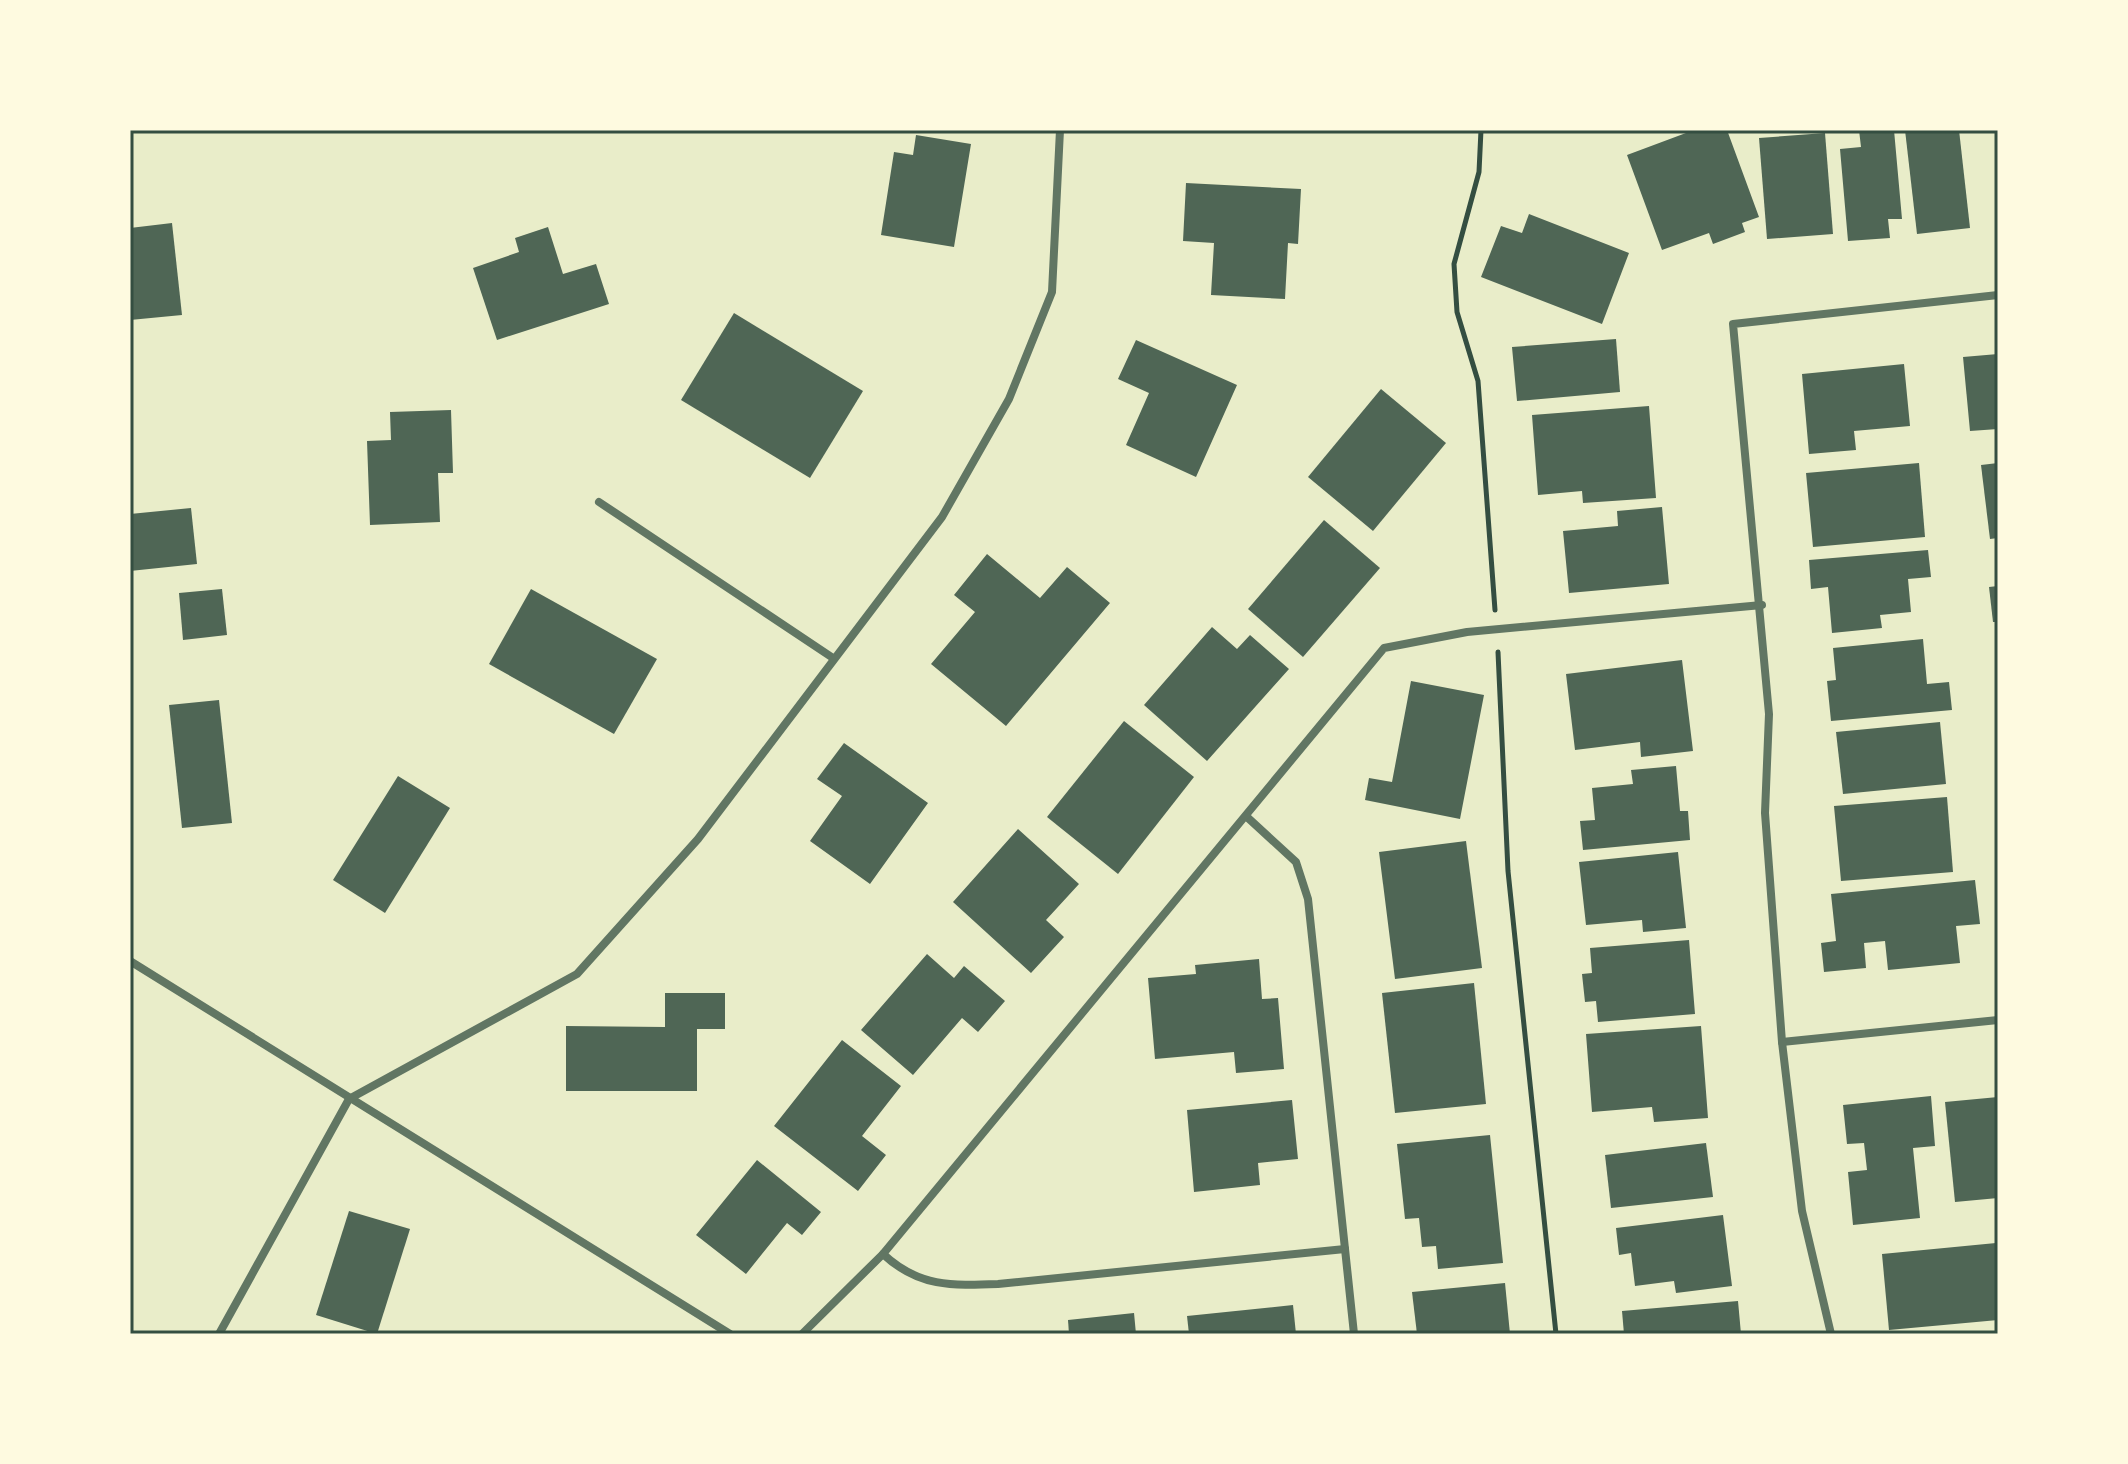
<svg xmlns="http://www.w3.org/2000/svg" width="2128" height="1464" font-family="'Nunito Sans',sans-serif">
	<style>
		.building { fill: #4f6655 }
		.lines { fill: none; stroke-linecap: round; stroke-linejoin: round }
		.path { stroke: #344e41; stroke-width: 5 }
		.minor { stroke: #617663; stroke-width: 8 }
		.neatline { fill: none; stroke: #344e41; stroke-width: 3 }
	</style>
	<rect width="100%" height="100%" fill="#e9edc9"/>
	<g class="building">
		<path d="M 1694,130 L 1727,130 L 1759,217 L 1742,223 L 1745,232 L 1713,244 L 1709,233 L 1662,250 L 1627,155 Z"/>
		<path d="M 1859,130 L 1894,130 L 1902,219 L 1888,219 L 1890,238 L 1848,241 L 1840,149 L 1861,147 Z"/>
		<path d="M 1905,130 L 1959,130 L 1970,228 L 1917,234 Z"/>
		<path d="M 1825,133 L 1833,234 L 1767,239 L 1759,138 Z"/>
		<path d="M 916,135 L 971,144 L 954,247 L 881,235 L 894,152 L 913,155 Z"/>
		<path d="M 1186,183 L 1301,189 L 1298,244 L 1288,243 L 1285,299 L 1211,295 L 1214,243 L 1183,241 Z"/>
		<path d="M 1529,214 L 1629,253 L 1602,324 L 1481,277 L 1501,226 L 1522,233 Z"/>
		<path d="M 172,223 L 182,315 L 130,320 L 130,228 Z"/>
		<path d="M 548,227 L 563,274 L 596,264 L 609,304 L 497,340 L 473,268 L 519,252 L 515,238 Z"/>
		<path d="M 734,313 L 863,391 L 810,478 L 681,400 Z"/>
		<path d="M 1616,339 L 1620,392 L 1517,401 L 1512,347 Z"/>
		<path d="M 1136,340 L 1237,385 L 1196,477 L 1126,445 L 1149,393 L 1118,379 Z"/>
		<path d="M 1998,354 L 1998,429 L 1970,431 L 1963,357 Z"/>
		<path d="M 1904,364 L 1910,426 L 1854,431 L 1856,450 L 1809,454 L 1802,374 Z"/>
		<path d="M 1381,389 L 1446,443 L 1373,531 L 1308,477 Z"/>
		<path d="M 1649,406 L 1656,498 L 1583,503 L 1582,491 L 1538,495 L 1532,415 Z"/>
		<path d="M 451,410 L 453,473 L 438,473 L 440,522 L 370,525 L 367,441 L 391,440 L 390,412 Z"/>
		<path d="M 1919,463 L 1925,537 L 1813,547 L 1806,473 Z"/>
		<path d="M 1998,463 L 1998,538 L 1990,539 L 1981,465 Z"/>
		<path d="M 1662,507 L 1669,584 L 1569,593 L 1563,531 L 1618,526 L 1617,511 Z"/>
		<path d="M 191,508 L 197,564 L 130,571 L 130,514 Z"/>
		<path d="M 1324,520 L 1380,568 L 1303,657 L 1248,609 Z"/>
		<path d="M 1928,550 L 1931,577 L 1908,579 L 1911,612 L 1880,615 L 1882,628 L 1832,633 L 1828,587 L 1811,589 L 1809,560 Z"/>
		<path d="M 987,554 L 1040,598 L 1067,567 L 1110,603 L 1006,726 L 931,664 L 975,612 L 954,595 Z"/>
		<path d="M 1998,586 L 1998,622 L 1993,622 L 1989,587 Z"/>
		<path d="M 222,589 L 227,635 L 183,640 L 179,593 Z"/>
		<path d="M 531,589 L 657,659 L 614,734 L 489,664 Z"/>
		<path d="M 1212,627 L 1237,649 L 1250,635 L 1289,669 L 1207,761 L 1144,705 Z"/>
		<path d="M 1923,639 L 1927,684 L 1949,682 L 1952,710 L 1831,721 L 1827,681 L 1836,680 L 1833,648 Z"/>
		<path d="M 1682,660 L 1693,751 L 1641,757 L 1640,742 L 1575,750 L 1566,674 Z"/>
		<path d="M 1411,681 L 1484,695 L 1460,819 L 1365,800 L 1369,778 L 1392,782 Z"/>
		<path d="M 219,700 L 232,823 L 182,828 L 169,705 Z"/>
		<path d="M 1124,721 L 1194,777 L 1118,874 L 1047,817 Z"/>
		<path d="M 1940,722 L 1946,784 L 1843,794 L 1836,732 Z"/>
		<path d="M 844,743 L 928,803 L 870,884 L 810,841 L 842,796 L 817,779 Z"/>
		<path d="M 1676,766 L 1680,811 L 1688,811 L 1690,840 L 1583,850 L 1580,821 L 1595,820 L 1592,788 L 1633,784 L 1631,770 Z"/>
		<path d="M 398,776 L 450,808 L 385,913 L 333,880 Z"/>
		<path d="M 1947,797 L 1953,872 L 1841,881 L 1834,806 Z"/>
		<path d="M 1018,829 L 1079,884 L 1046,920 L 1064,937 L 1031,973 L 953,902 Z"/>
		<path d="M 1466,841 L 1482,968 L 1395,979 L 1379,852 Z"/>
		<path d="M 1678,852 L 1686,928 L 1643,932 L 1642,920 L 1586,925 L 1579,862 Z"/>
		<path d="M 1975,880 L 1980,924 L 1956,926 L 1960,963 L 1888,970 L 1885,941 L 1864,943 L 1866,968 L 1824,972 L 1821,943 L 1836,941 L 1831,894 Z"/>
		<path d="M 1689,940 L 1695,1014 L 1598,1022 L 1596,1001 L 1585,1002 L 1582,974 L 1592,973 L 1590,948 Z"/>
		<path d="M 927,954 L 954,978 L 964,966 L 1005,1001 L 978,1032 L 962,1018 L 913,1075 L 861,1030 Z"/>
		<path d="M 1259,959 L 1262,999 L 1278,998 L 1284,1069 L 1236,1073 L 1234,1052 L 1155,1059 L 1148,978 L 1196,974 L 1195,965 Z"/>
		<path d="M 1474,983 L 1486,1104 L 1395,1113 L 1382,993 Z"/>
		<path d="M 665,993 L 725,993 L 725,1029 L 697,1029 L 697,1091 L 566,1091 L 566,1026 L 665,1027 Z"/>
		<path d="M 1701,1026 L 1708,1118 L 1654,1122 L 1652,1107 L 1592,1112 L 1586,1034 Z"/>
		<path d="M 842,1040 L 901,1086 L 862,1136 L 886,1155 L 858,1191 L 774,1126 Z"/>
		<path d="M 1931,1096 L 1935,1146 L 1913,1148 L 1920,1218 L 1853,1225 L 1848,1172 L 1867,1170 L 1864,1143 L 1847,1144 L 1843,1105 Z"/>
		<path d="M 1998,1097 L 1998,1198 L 1955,1202 L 1945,1102 Z"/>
		<path d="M 1292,1100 L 1298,1159 L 1258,1163 L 1260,1185 L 1194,1192 L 1187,1110 Z"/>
		<path d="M 1490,1135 L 1503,1263 L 1438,1269 L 1436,1246 L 1422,1247 L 1419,1218 L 1405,1219 L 1397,1144 Z"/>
		<path d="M 1706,1143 L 1713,1197 L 1611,1208 L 1605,1155 Z"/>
		<path d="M 757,1160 L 821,1212 L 802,1235 L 787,1223 L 746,1274 L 696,1235 Z"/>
		<path d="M 349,1211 L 410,1229 L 377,1334 L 316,1315 Z"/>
		<path d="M 1723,1215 L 1732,1286 L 1676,1293 L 1674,1281 L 1635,1286 L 1631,1253 L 1619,1255 L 1616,1228 Z"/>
		<path d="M 1996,1243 L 1998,1320 L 1889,1330 L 1882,1254 Z"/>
		<path d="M 1505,1283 L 1510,1334 L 1417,1334 L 1412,1292 Z"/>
		<path d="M 1738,1301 L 1741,1334 L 1624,1334 L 1622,1311 Z"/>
		<path d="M 1293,1305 L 1296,1334 L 1189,1334 L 1187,1316 Z"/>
		<path d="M 1134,1313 L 1136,1334 L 1069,1334 L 1068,1320 Z"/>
	</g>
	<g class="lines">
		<g class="path">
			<path d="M 1481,130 L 1479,172 L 1454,264 L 1457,312 L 1478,381 L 1495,610"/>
			<path d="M 1498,652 L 1508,871 L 1556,1334"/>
		</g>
		<g class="minor">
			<path d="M 599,502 L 833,658"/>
			<path d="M 1247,817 L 1296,862 L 1308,899 L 1354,1334"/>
			<path d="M 130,961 L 730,1334"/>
			<path d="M 1782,1042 L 1998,1020"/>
			<path d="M 883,1254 C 918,1287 952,1286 998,1284 L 1345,1249"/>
			<path d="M 219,1334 L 349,1099 L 577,974 L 698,839 L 942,517 L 1009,399 L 1052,292 L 1060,130"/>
			<path d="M 802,1334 L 883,1254 L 1384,648 L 1467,632 L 1762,605"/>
			<path d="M 1831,1334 L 1802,1211 L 1782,1042 L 1765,813 L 1769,714 L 1733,324 L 1998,295"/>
		</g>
	</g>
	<rect width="2128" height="1464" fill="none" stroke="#fefae0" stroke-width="264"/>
	<rect x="132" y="132" width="1864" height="1200" class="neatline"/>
</svg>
